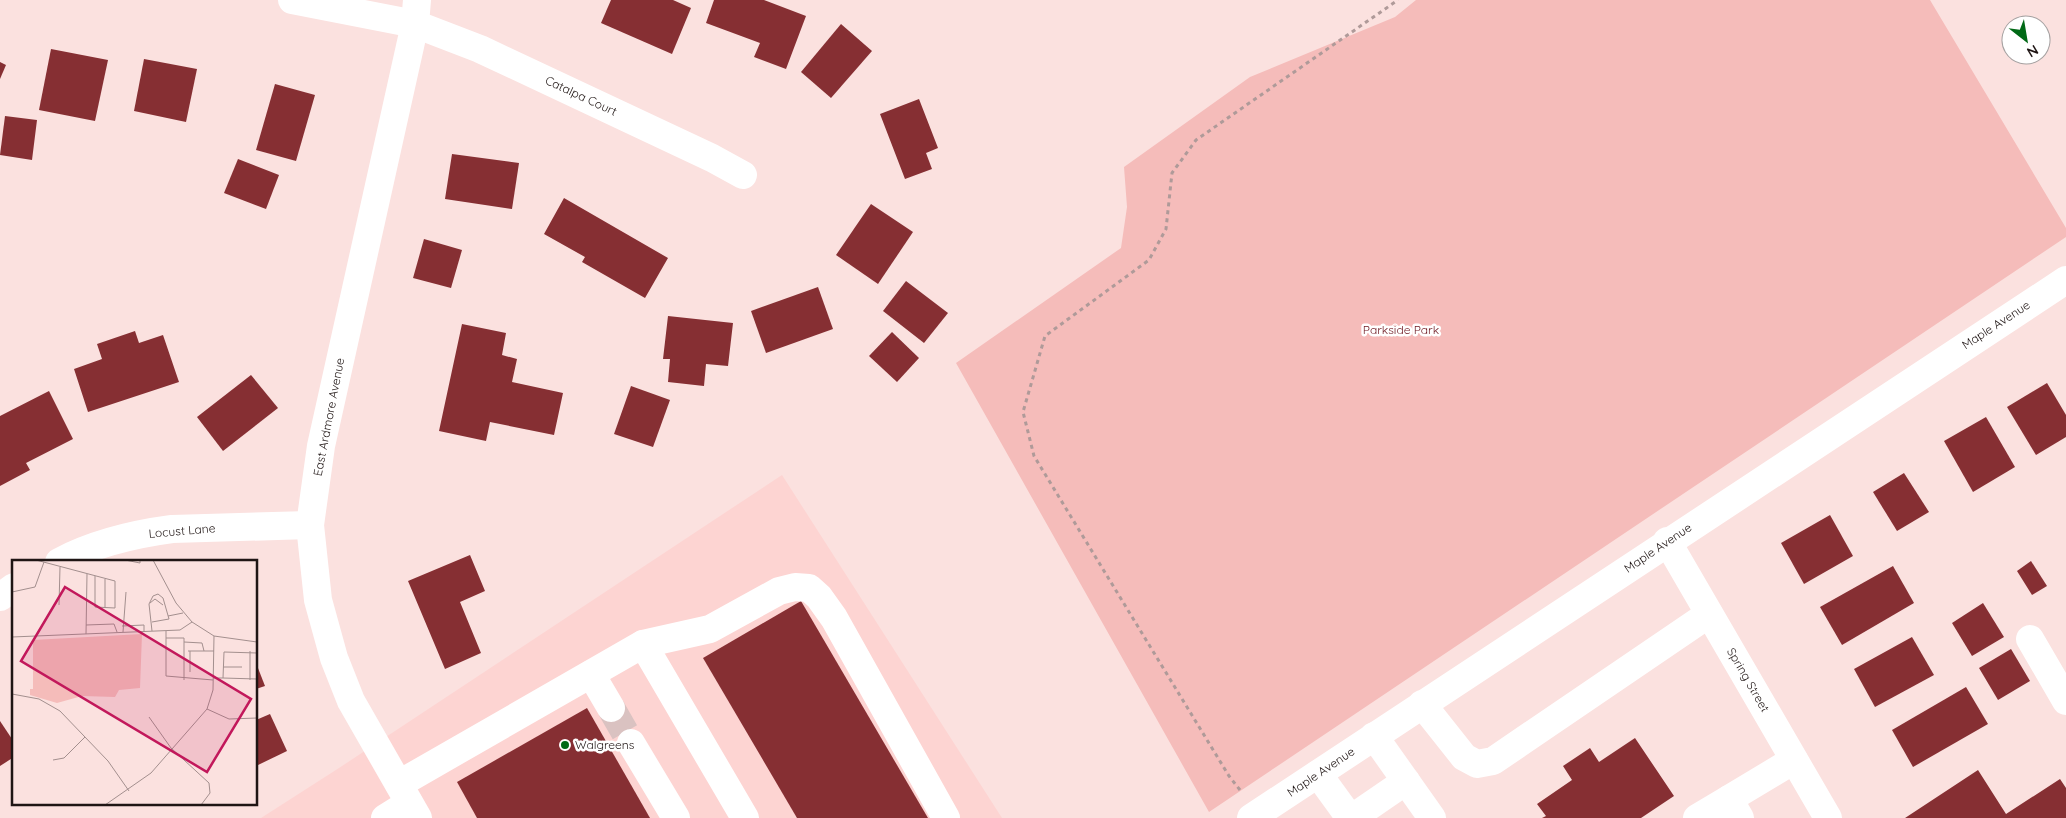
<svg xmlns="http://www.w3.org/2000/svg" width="2066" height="818" font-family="Quicksand,sans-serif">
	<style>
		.built { fill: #fdd4d2 }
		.green { fill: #f5bcba }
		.building { fill: #862f33 }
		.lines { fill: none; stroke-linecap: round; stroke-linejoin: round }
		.minor-tunnel { stroke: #dac2c1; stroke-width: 28; stroke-dasharray: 28 14; stroke-linecap: butt }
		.path { stroke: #af9a99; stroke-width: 3; stroke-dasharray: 4 4; stroke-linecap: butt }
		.minor { stroke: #fff; stroke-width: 28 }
		.poi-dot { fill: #016916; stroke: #fff; stroke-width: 2 }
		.labels { text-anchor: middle; stroke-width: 5; stroke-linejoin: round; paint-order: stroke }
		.street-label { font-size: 12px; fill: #1f1514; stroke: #fff }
		.park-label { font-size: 12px; fill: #6c151e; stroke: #fff }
		.poi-label { font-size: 12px; fill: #1f1514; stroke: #fff; text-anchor: start }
		.inset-road { fill: none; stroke: #a38f8e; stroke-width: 1 }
		.view { fill: #c2185b; fill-opacity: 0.15; stroke: #c2185b; stroke-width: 2.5 }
		.inset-edge { fill: none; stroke: #1f1514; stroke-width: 2.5 }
	</style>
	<rect width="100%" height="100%" fill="#fbe1df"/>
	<path class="built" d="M 782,475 L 1002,818 L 261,818 L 339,768 Z"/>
	<path class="green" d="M 1416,0 L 1930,0 L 2066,228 L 2066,237 L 1209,812 L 956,363 L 1121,248 L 1127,207 L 1124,167 L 1250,77 L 1395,17 Z"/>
	<g class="building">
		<path d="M 611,0 L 673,0 L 691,8 L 672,54 L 601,23 Z"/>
		<path d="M 714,0 L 764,0 L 806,16 L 786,69 L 754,57 L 760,43 L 706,23 Z"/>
		<path d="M 841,24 L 872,51 L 831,98 L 801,72 Z"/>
		<path d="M 51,49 L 108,60 L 95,121 L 39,110 Z"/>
		<path d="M 144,59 L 197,69 L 186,122 L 134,111 Z"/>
		<path d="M 0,62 L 6,65 L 0,79 Z"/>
		<path d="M 275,84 L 315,95 L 296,161 L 256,150 Z"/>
		<path d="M 919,99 L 938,148 L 926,153 L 932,169 L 905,179 L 880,114 Z"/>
		<path d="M 5,116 L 37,120 L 32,160 L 0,155 Z"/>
		<path d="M 452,154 L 519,163 L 512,209 L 445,199 Z"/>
		<path d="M 238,159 L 279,175 L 266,209 L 224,193 Z"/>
		<path d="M 564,198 L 668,258 L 645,298 L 582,262 L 585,257 L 544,234 Z"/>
		<path d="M 871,204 L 913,232 L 878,284 L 836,255 Z"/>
		<path d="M 424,239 L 462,250 L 451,288 L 413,278 Z"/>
		<path d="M 906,281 L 948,313 L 924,343 L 883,311 Z"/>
		<path d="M 818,287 L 833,329 L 766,353 L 751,311 Z"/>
		<path d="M 668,316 L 733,323 L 728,366 L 706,364 L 704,386 L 668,382 L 670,359 L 663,359 Z"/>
		<path d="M 462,324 L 506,333 L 502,355 L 517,359 L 512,382 L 563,393 L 554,435 L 490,422 L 486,441 L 439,431 Z"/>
		<path d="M 135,331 L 139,343 L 163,335 L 179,382 L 88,412 L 74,369 L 102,359 L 97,344 Z"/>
		<path d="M 892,332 L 919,358 L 897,382 L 869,356 Z"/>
		<path d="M 251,375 L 278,408 L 223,451 L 197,417 Z"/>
		<path d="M 2047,383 L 2066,415 L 2066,437 L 2036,455 L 2007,407 Z"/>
		<path d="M 631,386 L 670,400 L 653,447 L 614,434 Z"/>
		<path d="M 49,391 L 73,439 L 26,463 L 30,470 L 0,486 L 0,416 Z"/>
		<path d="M 1986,417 L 2015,467 L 1973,492 L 1944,441 Z"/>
		<path d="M 1904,473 L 1929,512 L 1897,531 L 1873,492 Z"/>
		<path d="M 1830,515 L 1853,556 L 1804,584 L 1781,543 Z"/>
		<path d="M 470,555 L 485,591 L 460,602 L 481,653 L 445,669 L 408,581 Z"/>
		<path d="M 2031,561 L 2047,586 L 2032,595 L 2017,571 Z"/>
		<path d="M 1893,566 L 1914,603 L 1842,645 L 1820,607 Z"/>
		<path d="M 801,601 L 928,818 L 797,818 L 703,658 Z"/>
		<path d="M 1983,603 L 2004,637 L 1972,656 L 1952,623 Z"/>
		<path d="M 1912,637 L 1934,675 L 1875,707 L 1854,669 Z"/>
		<path d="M 2011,649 L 2030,681 L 1998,700 L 1979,668 Z"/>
		<path d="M 256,663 L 265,686 L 256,689 Z"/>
		<path d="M 1966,687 L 1988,724 L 1913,767 L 1892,730 Z"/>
		<path d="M 587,708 L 650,818 L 477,818 L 457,782 Z"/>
		<path d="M 270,714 L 287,751 L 256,766 L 256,720 Z"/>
		<path d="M 0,721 L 14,742 L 14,757 L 0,766 Z"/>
		<path d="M 1635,738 L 1674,796 L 1641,818 L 1542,818 L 1546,816 L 1537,804 L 1572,780 L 1563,766 L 1590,748 L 1599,762 Z"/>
		<path d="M 1978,770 L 2006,814 L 2060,779 L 2066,788 L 2066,818 L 1905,818 Z"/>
	</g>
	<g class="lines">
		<path class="minor-tunnel" d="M 611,708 L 631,743"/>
		<path class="path" d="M 1240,790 L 1229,776 L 1034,456 L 1023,412 L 1045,336 L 1149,260 L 1166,229 L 1172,173 L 1196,140 L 1398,0"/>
		<g class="minor">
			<path d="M 292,0 L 415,24 L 480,49 L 712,158 L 743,175"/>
			<path d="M 417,0 L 415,24 L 321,446 L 310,525 L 318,600 L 334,658 L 351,701 L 418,818"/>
			<path d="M 1667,541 L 1828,818"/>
			<path d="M 59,562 C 93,544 134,534 172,529 L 310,525"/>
			<path d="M 0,597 L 14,587"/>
			<path d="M 2030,639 L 2066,701"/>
			<path d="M 643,644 L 745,818"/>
			<path d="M 591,674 L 611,708"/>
			<path d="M 1422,704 L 1464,757 L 1477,764 L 1493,761 L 1709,614"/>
			<path d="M 1374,736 L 1432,818"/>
			<path d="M 631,743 L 676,818"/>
			<path d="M 1318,774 L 1350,818"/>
			<path d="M 399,784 L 643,644 L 710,629 L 779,591 L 795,587 L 809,588 L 819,597 L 834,618 L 946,818"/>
			<path d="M 1729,799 L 1794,760"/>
			<path d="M 385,818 L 409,803"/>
			<path d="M 1251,818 L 2066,280"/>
			<path d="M 1352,818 L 1406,781"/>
			<path d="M 1697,818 L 1729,799 L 1740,818"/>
		</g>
	</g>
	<circle class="poi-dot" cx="565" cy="745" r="5"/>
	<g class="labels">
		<g class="street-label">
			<text transform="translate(581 96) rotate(25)" y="4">Catalpa Court</text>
			<text transform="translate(1996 325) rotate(-33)" y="4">Maple Avenue</text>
			<text transform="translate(329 417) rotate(-79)" y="4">East Ardmore Avenue</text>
			<text transform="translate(182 531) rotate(-5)" y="4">Locust Lane</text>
			<text transform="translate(1658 548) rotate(-34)" y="4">Maple Avenue</text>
			<text transform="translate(1748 680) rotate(60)" y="4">Spring Street</text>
			<text transform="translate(1321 772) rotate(-34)" y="4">Maple Avenue</text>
		</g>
		<g class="park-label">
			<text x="1401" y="334">Parkside Park</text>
		</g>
		<g class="poi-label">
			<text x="575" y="749">Walgreens</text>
		</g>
	</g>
	<g transform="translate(12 560)">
		<rect width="245" height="245" fill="#fbe1df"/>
		<path d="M 130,74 L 128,128 L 107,130 L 103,137 L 70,136 L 45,143 L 18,135 L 18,129 L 21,129 L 21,80 Z" fill="#f5bcba"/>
		<path class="inset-road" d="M 24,0 L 103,21 L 103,48 L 83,47 L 83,16M 113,0 L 128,3 L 128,0M 141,0 L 164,43 L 180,62 L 202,76 L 245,82M 0,32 L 23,27 L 32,2M 138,43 L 143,39 L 151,45M 47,45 L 48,7M 93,47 L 93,19M 156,56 L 171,53M 140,62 L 157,59 L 151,38 L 146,34 L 141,36 L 137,44 L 140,71M 74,65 L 102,64 L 105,72M 110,66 L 132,65 L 132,71M 154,71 L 154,116 L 201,120M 111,72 L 114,32M 74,74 L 75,14M 0,77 L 168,70 L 180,62M 154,78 L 172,78 L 172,120M 172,82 L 190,83 L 192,91 L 202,91M 176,91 L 192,91M 238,91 L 238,120M 211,107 L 230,107M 178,112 L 178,91M 201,118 L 211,118 L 212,92 L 245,93M 211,118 L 245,119M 0,134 L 27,139 L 48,151 L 96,201 L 117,231M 195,149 L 217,159 L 245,158M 137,157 L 159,188 L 197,223 L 198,233 L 189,245M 41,200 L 52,198 L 73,177M 93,245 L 139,213 L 195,149 L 201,130 L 202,76"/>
		<path class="view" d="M 53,27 L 239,139 L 195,212 L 9,101 Z"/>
		<rect width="245" height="245" class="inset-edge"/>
	</g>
	<g transform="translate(2026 40) rotate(149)"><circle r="24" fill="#ffffff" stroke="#a5a1a1"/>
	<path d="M0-4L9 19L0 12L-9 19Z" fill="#016916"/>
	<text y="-8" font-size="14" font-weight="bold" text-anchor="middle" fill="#1f1514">N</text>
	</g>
</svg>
